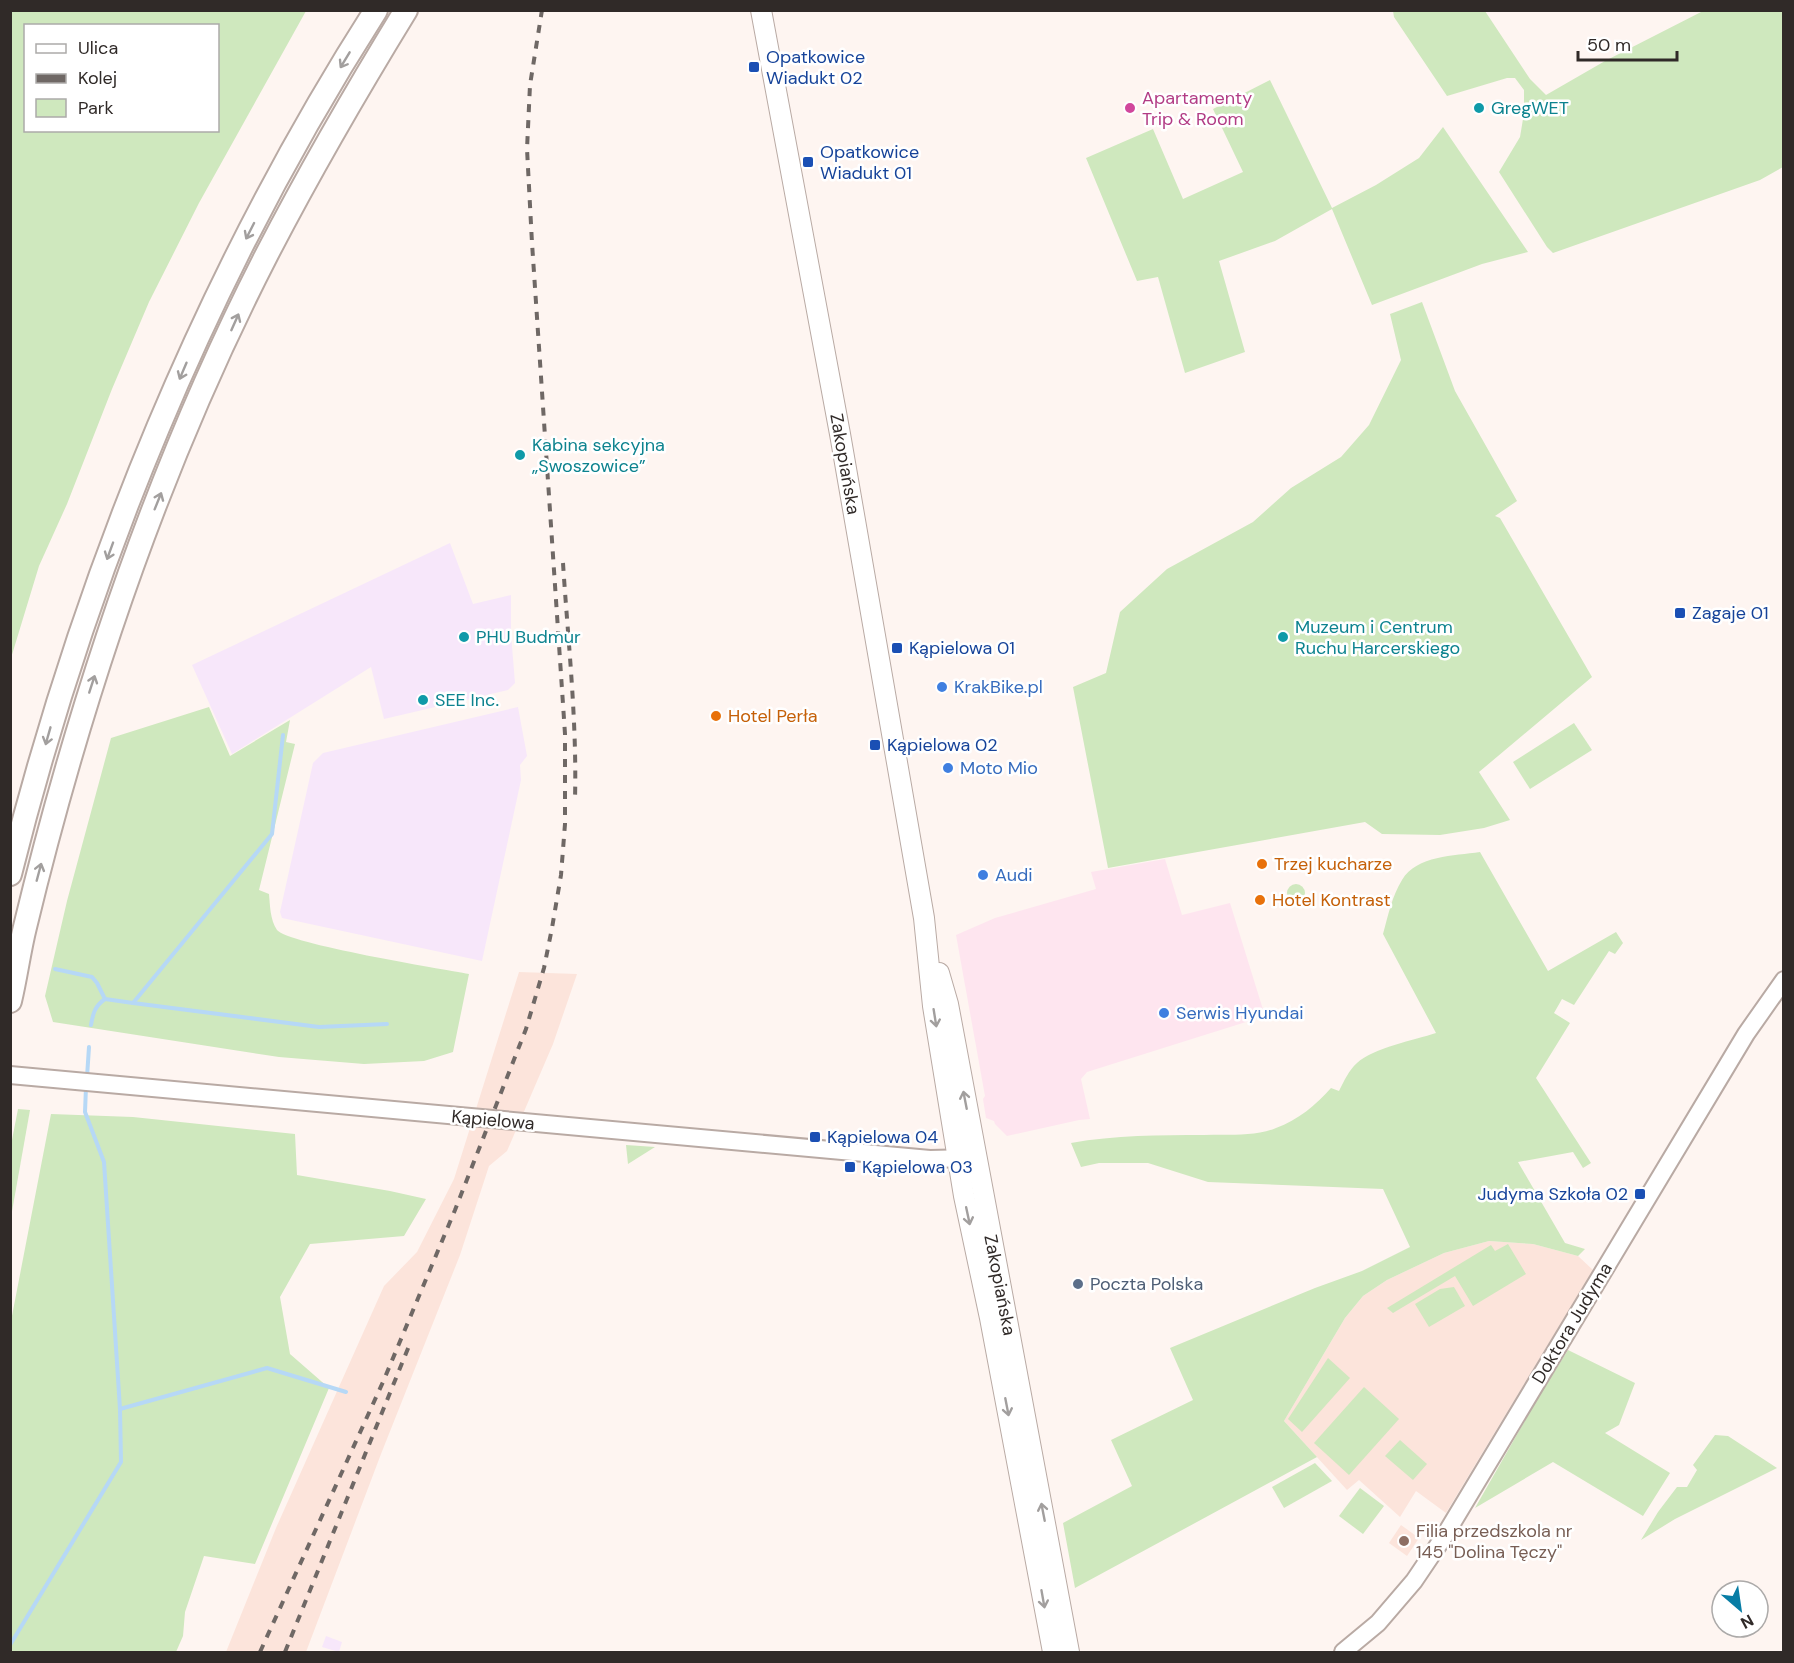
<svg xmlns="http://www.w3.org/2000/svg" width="1794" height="1663" font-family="'DM Sans',sans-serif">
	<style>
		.commercial { fill: #fee5ef }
		.industrial { fill: #f7e7fa }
		.built { fill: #fce4db }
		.green { fill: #cfe8be; fill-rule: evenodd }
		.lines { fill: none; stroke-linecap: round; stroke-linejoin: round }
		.stream { stroke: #b6d8f6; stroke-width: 4 }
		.secondary-casing { stroke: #b9aaa4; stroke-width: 20 }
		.primary-casing { stroke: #b9aaa4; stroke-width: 22 }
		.highway-casing { stroke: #b9aaa4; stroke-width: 26 }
		.secondary { stroke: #fff; stroke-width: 16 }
		.primary { stroke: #fff; stroke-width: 20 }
		.highway { stroke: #fff; stroke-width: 22 }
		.rail { stroke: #6f6865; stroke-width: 4; stroke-dasharray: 8 8; stroke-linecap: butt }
		.oneway { stroke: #a29f9e }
		.transit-dot { fill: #1a4fb4; stroke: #fff; stroke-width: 2 }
		.hotel-dot { fill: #d1479c; stroke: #fff; stroke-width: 2 }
		.culture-dot { fill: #0f9aa8; stroke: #fff; stroke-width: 2 }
		.shop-dot { fill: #3f7fe0; stroke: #fff; stroke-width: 2 }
		.food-dot { fill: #e8710a; stroke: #fff; stroke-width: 2 }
		.service-dot { fill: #5c6f8a; stroke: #fff; stroke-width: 2 }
		.education-dot { fill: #8d6e63; stroke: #fff; stroke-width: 2 }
		.labels { text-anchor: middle; stroke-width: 5; stroke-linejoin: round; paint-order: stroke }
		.transit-label { font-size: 18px; fill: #164399; stroke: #fff; text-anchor: start }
		.hotel-label { font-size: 18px; fill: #b23c85; stroke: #fff; text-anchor: start }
		.culture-label { font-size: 18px; fill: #0d838f; stroke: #fff; text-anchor: start }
		.street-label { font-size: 18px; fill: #302a28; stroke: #fff }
		.shop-label { font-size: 18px; fill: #366cbe; stroke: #fff; text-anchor: start }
		.food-label { font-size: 18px; fill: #c56008; stroke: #fff; text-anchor: start }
		.service-label { font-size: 18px; fill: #4e5e75; stroke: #fff; text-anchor: start }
		.education-label { font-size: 18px; fill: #785e54; stroke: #fff; text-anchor: start }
	</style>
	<rect width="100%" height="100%" fill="#fef5f1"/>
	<path class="commercial" d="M 1165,859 L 1182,915 L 1230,903 L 1265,1016 L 1087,1072 L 1081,1079 L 1090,1119 L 1079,1120 L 1007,1136 L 995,1124 L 994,1121 L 986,1118 L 983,1099 L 985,1096 L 956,935 L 995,918 L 1096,889 L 1091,872 Z"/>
	<g class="industrial">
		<path d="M 450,543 L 473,604 L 511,595 L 511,634 L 515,683 L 508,690 L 384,719 L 371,667 L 232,754 L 192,665 Z"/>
		<path d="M 518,707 L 527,756 L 520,765 L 521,780 L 482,961 L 282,918 L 280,912 L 313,763 L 323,753 Z"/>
		<path d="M 326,1636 L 342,1642 L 339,1652 L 322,1647 Z"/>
	</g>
	<g class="built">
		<path d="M 519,972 L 577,974 L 553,1044 L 507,1151 L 489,1166 L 460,1255 L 381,1454 L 306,1652 L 226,1652 L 276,1528 L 384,1286 L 417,1252 L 454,1179 Z"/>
		<path d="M 1489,1241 L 1533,1244 L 1578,1256 L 1593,1270 L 1446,1513 L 1416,1491 L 1400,1517 L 1359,1480 L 1347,1490 L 1284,1421 L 1345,1318 L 1363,1296 L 1387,1280 L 1444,1253 Z"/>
		<path d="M 1401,1525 L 1419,1538 L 1407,1556 L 1389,1543 Z"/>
	</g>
	<g class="green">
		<path d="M 10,11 L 306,11 L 199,203 L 149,302 L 112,389 L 67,504 L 39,566 L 11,658 ZM 26,26 L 218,26 L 218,130 L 26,130 Z"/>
		<path d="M 1393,11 L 1485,11 L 1530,79 L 1546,95 L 1605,61 L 1703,11 L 1783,11 L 1783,167 L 1760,180 L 1553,253 L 1547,247 L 1499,172 L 1520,137 L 1524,113 L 1524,90 L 1515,78 L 1507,78 L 1447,96 L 1394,17 Z"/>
		<path d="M 1270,80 L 1332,208 L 1376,185 L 1419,158 L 1443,127 L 1528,252 L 1482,264 L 1372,305 L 1332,209 L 1275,241 L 1219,261 L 1245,352 L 1185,373 L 1158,277 L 1137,281 L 1086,158 L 1153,129 L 1183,199 L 1243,172 L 1213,109 Z"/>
		<path d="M 1422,302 L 1455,391 L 1517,501 L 1495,516 L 1500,518 L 1592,677 L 1479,772 L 1510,820 L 1484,828 L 1440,835 L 1382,834 L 1365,822 L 1108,868 L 1073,687 L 1106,673 L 1120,612 L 1167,569 L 1253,522 L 1291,488 L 1341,457 L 1369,425 L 1401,360 L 1390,314 Z"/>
		<path d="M 209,707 L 230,756 L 290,720 L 286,742 L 295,744 L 259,890 L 269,894 C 270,905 270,920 277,930 C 288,944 442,969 469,974 L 453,1052 L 424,1061 L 364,1064 L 279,1057 L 53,1022 L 45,996 L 67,901 L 111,738 Z"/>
		<path d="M 1574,723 L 1592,750 L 1530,789 L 1513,762 Z"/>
		<path d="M 1480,852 L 1548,971 L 1616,932 L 1623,943 L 1615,954 L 1609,951 L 1574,1005 L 1562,999 L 1554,1013 L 1570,1023 L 1536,1078 L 1591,1163 L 1583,1168 L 1573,1152 L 1518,1162 L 1565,1243 L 1585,1249 L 1578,1256 L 1533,1244 L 1489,1241 L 1444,1253 L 1387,1280 L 1363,1296 L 1345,1318 L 1284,1421 L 1317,1457 L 1075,1588 L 1063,1523 L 1132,1486 L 1111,1440 L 1193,1400 L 1170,1348 L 1315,1288 L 1362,1271 L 1410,1247 L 1383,1189 L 1208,1182 L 1148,1163 L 1099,1163 L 1081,1167 L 1071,1143 C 1115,1135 1160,1135 1204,1135 C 1228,1134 1254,1137 1276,1128 C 1298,1120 1316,1105 1331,1088 L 1339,1091 C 1344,1081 1349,1070 1357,1063 C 1373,1048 1415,1040 1436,1033 L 1383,934 C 1388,916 1392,896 1402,880 C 1417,855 1454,856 1480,852 Z"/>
		<circle cx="1296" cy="893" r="9"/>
		<path d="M 18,1109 L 30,1110 L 11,1217 L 11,1145 Z"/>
		<path d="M 51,1114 L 133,1117 L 295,1134 L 297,1175 L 390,1191 L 426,1199 L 404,1236 L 310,1244 L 280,1297 L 290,1354 L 329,1388 L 255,1564 L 204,1556 L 185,1612 L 183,1636 L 176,1652 L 11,1652 L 11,1321 Z"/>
		<path d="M 626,1145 L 655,1147 L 628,1164 Z"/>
		<path d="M 1508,1244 L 1526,1274 L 1473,1306 L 1455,1276 L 1393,1313 L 1387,1308 L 1491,1245 L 1495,1251 Z"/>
		<path d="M 1454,1287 L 1465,1306 L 1429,1327 L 1415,1304 L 1440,1289 Z"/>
		<path d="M 1568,1350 L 1635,1383 L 1619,1425 L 1605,1433 L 1670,1473 L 1643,1516 L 1553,1462 L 1475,1508 L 1539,1396 Z"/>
		<path d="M 1328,1358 L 1350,1378 L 1302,1432 L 1288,1419 Z"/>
		<path d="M 1364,1387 L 1399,1419 L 1349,1475 L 1314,1443 Z"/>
		<path d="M 1715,1435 L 1728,1436 L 1777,1468 L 1675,1519 L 1641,1540 L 1658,1512 L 1677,1487 L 1687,1487 L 1697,1470 L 1693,1465 Z"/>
		<path d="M 1400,1440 L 1427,1464 L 1413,1480 L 1385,1456 Z"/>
		<path d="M 1315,1463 L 1332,1481 L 1284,1508 L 1272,1487 Z"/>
		<path d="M 1360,1488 L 1384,1506 L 1363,1534 L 1339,1516 Z"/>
	</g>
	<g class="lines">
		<g class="stream">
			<path d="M 55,969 L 92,977 L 97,983 L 105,999"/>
			<path d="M 133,1003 L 319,1027 L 387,1024"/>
			<path d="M 91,1025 C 93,1013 95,1006 105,999 L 133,1003 L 272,834 L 283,735"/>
			<path d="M 87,1077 L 89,1047"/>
			<path d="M 120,1409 L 267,1368 L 346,1392"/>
			<path d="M 10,1645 L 121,1462 L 120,1409 L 104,1162 L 85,1112 L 86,1087"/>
		</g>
		<g class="secondary-casing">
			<g id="secondary">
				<path d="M 10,1075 L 930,1159 L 970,1158"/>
				<path d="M 1343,1652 L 1378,1623 L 1414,1581 L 1445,1535 L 1746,1034 L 1784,980"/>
			</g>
		</g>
		<g class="primary-casing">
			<g id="primary">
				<path d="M 761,10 L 840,434 L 924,918 L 933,1006 L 964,1196 L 990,1318 L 1053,1652"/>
				<path d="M 939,973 L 948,1004 L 1069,1652"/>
			</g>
		</g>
		<g class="highway-casing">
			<g id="highway">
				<path d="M 10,874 C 86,571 207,274 376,10"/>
				<path d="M 10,1001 C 16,976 19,951 25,927 C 81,695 158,466 267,254 C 310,171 357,90 406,10"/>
			</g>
		</g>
		<use href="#secondary" class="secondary"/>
		<use href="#primary" class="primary"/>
		<use href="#highway" class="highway"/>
		<g class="rail">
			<path d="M 563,563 C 568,641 577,720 575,799"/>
			<path d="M 260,1652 L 383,1382 L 455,1210 L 526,1029 L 544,968 L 552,928 L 561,875 L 565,824 L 565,734 L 532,243 L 527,149 L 530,85 L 542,10"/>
			<path d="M 285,1652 L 411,1341"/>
		</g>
	</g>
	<defs><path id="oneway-shaft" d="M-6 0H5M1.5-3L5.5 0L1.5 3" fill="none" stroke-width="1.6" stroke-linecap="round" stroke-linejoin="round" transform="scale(1.5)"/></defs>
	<g class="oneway">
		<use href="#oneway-shaft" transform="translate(345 60) rotate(121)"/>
		<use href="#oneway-shaft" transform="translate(250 231) rotate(117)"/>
		<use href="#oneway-shaft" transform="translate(235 322) rotate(-66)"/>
		<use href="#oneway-shaft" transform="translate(183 371) rotate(113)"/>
		<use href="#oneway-shaft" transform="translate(158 501) rotate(-68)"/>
		<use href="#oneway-shaft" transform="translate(110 551) rotate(110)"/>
		<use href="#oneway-shaft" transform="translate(92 684) rotate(-72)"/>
		<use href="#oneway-shaft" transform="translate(48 736) rotate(106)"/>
		<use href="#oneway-shaft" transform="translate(39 872) rotate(-75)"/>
		<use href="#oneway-shaft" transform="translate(935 1018) rotate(81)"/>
		<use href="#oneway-shaft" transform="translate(965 1100) rotate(-101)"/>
		<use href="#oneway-shaft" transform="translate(968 1216) rotate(78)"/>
		<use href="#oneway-shaft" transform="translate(1007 1407) rotate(79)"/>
		<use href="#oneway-shaft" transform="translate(1043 1512) rotate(-101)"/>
		<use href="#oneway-shaft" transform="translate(1043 1599) rotate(80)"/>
	</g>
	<g class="transit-dot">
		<rect x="748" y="61" width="12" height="12" rx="3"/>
		<rect x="802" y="156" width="12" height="12" rx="3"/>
		<rect x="1674" y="607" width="12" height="12" rx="3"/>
		<rect x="891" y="642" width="12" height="12" rx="3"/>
		<rect x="869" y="739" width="12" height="12" rx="3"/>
		<rect x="809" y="1131" width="12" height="12" rx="3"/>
		<rect x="844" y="1161" width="12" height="12" rx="3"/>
		<rect x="1634" y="1188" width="12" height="12" rx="3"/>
	</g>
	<circle class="hotel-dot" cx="1130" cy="108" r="6"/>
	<g class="culture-dot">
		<circle cx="1479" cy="108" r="6"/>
		<circle cx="520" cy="455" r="6"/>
		<circle cx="464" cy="637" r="6"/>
		<circle cx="1283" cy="637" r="6"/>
		<circle cx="423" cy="700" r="6"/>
	</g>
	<g class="shop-dot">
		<circle cx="942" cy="687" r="6"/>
		<circle cx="948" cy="768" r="6"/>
		<circle cx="983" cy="875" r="6"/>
		<circle cx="1164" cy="1013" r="6"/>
	</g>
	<g class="food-dot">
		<circle cx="716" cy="716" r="6"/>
		<circle cx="1262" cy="864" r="6"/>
		<circle cx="1260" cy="900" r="6"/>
	</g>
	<circle class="service-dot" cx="1078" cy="1284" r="6"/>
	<circle class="education-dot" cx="1404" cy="1541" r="6"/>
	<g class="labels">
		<g class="transit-label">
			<text x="766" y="63">Opatkowice<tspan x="766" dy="21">Wiadukt 02</tspan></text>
			<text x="820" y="158">Opatkowice<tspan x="820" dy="21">Wiadukt 01</tspan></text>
			<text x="1692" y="619">Zagaje 01</text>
			<text x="909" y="654">Kąpielowa 01</text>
			<text x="887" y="751">Kąpielowa 02</text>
			<text x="827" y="1143">Kąpielowa 04</text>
			<text x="862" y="1173">Kąpielowa 03</text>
			<text x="1628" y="1200" text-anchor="end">Judyma Szkoła 02</text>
		</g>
		<g class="hotel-label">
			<text x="1142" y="104">Apartamenty<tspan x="1142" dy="21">Trip &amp; Room</tspan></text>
		</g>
		<g class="culture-label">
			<text x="1491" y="114">GregWET</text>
			<text x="532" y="451">Kabina sekcyjna<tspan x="532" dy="21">„Swoszowice”</tspan></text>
			<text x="1295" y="633">Muzeum i Centrum<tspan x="1295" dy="21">Ruchu Harcerskiego</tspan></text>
			<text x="476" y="643">PHU Budmur</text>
			<text x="435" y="706">SEE Inc.</text>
		</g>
		<g class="street-label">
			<text transform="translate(845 464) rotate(80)" y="6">Zakopiańska</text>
			<text transform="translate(493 1120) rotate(5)" y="6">Kąpielowa</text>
			<text transform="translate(1000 1285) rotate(79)" y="6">Zakopiańska</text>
			<text transform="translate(1572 1323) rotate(-59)" y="6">Doktora Judyma</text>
		</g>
		<g class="shop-label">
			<text x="954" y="693">KrakBike.pl</text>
			<text x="960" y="774">Moto Mio</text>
			<text x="995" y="881">Audi</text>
			<text x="1176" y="1019">Serwis Hyundai</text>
		</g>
		<g class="food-label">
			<text x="728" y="722">Hotel Perła</text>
			<text x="1274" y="870">Trzej kucharze</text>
			<text x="1272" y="906">Hotel Kontrast</text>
		</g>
		<g class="service-label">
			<text x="1090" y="1290">Poczta Polska</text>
		</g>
		<g class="education-label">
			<text x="1416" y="1537">Filia przedszkola nr<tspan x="1416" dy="21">145 "Dolina Tęczy"</tspan></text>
		</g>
	</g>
	<rect width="1794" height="1663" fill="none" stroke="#302a28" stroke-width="24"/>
	<rect x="24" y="24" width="195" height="108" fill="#ffffff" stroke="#acaaa9" stroke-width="1.5"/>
	<rect x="36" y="44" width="30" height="9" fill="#ffffff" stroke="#acaaa9" stroke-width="1.5"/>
	<text x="78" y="54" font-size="18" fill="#302a28">Ulica</text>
	<rect x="36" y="74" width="30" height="9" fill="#6f6865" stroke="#acaaa9" stroke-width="1.5"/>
	<text x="78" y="84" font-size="18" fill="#302a28">Kolej</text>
	<rect x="36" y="99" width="30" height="18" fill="#cfe8be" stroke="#acaaa9" stroke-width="1.5"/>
	<text x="78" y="114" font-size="18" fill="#302a28">Park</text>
	<g transform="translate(1740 1609) rotate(151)"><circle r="28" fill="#ffffff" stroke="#acaaa9" stroke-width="1.5"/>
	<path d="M0-4.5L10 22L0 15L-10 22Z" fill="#087da5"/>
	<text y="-9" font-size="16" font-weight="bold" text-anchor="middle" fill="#302a28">N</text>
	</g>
	<path d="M1578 51v9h99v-9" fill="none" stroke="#302a28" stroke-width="3"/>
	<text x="1587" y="51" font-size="18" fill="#302a28" stroke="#ffffff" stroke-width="4.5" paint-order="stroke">50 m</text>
</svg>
